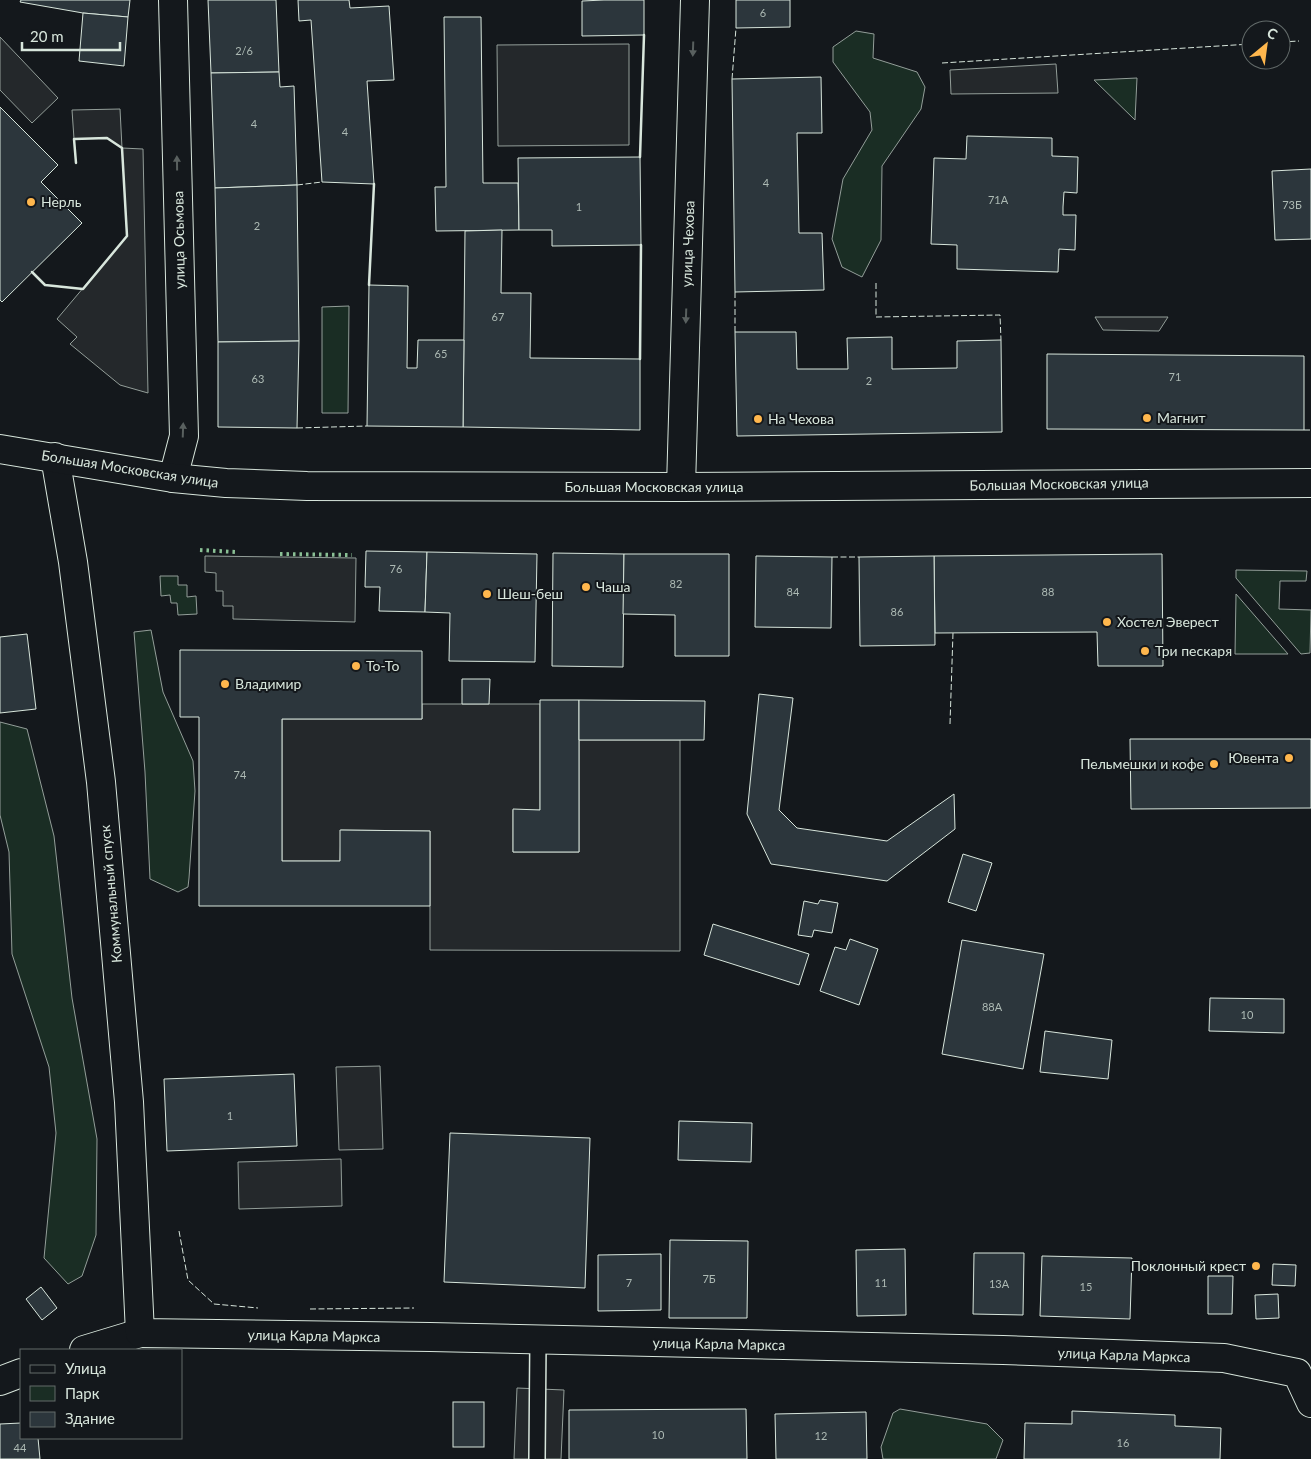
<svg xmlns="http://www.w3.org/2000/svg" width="1311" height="1459" font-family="Lato,sans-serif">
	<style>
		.green { fill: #1a2d24; stroke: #939e99 }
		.parking { fill: #24282b; stroke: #939e99 }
		.building { fill: #2c363c; stroke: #d8e6dc }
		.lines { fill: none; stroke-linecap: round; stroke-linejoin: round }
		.service-casing { stroke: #d8e6dc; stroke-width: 18 }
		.minor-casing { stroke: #d8e6dc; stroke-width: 30 }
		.tertiary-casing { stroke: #d8e6dc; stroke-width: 30 }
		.secondary-casing { stroke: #d8e6dc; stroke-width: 30 }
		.primary-casing { stroke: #d8e6dc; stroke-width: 30 }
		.service { stroke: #14181c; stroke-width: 15 }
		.minor { stroke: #14181c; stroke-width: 28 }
		.tertiary { stroke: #14181c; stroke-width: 28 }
		.secondary { stroke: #14181c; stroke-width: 28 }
		.primary { stroke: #14181c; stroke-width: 28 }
		.hedge { stroke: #8ac095; stroke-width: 4; stroke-dasharray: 2.5 4; stroke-linecap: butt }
		.fence { stroke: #d8e6dc; stroke-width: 1; stroke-dasharray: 6 2.5; stroke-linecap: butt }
		.wall { stroke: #d8e6dc; stroke-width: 2.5 }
		.oneway { fill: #59605f }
		.poi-dot { fill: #ffb74d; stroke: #14181c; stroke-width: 2 }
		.labels { text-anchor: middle; stroke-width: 4; stroke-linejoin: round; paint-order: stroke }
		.number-label { font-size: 11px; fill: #adbab4 }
		.poi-label { font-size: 14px; fill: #d8e6dc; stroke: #14181c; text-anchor: start }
		.street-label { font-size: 14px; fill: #d8e6dc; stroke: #14181c }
	</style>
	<rect width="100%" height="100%" fill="#14181c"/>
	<g class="green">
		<path d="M 856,31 L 874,34 L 873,58 L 917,72 L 925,87 L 921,109 L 882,166 L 881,240 L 862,277 L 842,267 L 832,239 L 843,179 L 872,130 L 870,112 L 833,62 L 833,47 Z"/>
		<path d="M 1137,78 L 1135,120 L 1094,80 Z"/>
		<path d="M 349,306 L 348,413 L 322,413 L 322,307 Z"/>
		<path d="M 1236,570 L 1307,571 L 1306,581 L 1280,581 L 1279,609 L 1311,610 L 1310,653 L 1301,654 L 1236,578 Z"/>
		<path d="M 160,576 L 178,576 L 178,585 L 187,585 L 187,597 L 196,596 L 197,614 L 178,615 L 177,603 L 171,603 L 170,595 L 161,596 Z"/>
		<path d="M 1236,594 L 1288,654 L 1235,654 Z"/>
		<path d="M 151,630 L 163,692 L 193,761 L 195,791 L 189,878 L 188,887 L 178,892 L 150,879 L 145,772 L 134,632 Z"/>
		<path d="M 0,722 L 27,729 L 54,836 L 72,998 L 97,1139 L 96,1235 L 82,1276 L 68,1284 L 44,1258 L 56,1133 L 49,1067 L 12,954 L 9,852 L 0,815 Z"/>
		<path d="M 900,1409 L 987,1424 L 1003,1440 L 996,1459 L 883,1459 L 881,1447 L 893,1413 Z"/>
	</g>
	<g class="parking">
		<path d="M 0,37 L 58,98 L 32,123 L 0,90 Z"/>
		<path d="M 629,44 L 629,145 L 498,146 L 497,45 Z"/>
		<path d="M 1056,64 L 1058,93 L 951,94 L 950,70 Z"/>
		<path d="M 120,109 L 122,148 L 143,149 L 148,393 L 120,385 L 70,344 L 77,337 L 57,319 L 127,236 L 122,148 L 107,138 L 74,139 L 72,110 Z"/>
		<path d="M 1095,317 L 1168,317 L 1159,331 L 1103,330 Z"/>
		<path d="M 205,556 L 356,558 L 355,622 L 233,619 L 233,606 L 223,606 L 223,591 L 216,591 L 216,573 L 205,572 Z"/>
		<path d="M 422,704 L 540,704 L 540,810 L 513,810 L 513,852 L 579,852 L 579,740 L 680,740 L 680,951 L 430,950 L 430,831 L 341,830 L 340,861 L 282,861 L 282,719 L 422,719 Z"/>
		<path d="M 380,1066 L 383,1149 L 339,1150 L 336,1067 Z"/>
		<path d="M 341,1159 L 342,1206 L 239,1209 L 238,1162 Z"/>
		<path d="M 517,1388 L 564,1390 L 561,1459 L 514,1459 Z"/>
	</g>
	<g class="building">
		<path d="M 21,0 L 130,0 L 128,17 L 83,13 L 20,2 Z"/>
		<path d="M 208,0 L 276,0 L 279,72 L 211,73 Z"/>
		<path d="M 298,0 L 349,0 L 350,8 L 389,6 L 394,80 L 367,81 L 374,184 L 322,182 L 311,20 L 299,21 Z"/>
		<path d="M 604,0 L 644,0 L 644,35 L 582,36 L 582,1 Z"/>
		<path d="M 736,0 L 790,0 L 790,27 L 736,28 Z"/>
		<path d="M 83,13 L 128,17 L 124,66 L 79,61 Z"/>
		<path d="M 444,17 L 481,17 L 483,183 L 518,183 L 519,230 L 436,231 L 435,187 L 446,187 Z"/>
		<path d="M 279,72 L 280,87 L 294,86 L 297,185 L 215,188 L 211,73 Z"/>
		<path d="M 821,77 L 822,133 L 797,133 L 799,233 L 822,233 L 824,290 L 735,292 L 732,79 Z"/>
		<path d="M 0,107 L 58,165 L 41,182 L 82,223 L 2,302 L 0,300 Z"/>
		<path d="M 967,136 L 1052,138 L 1052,156 L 1078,157 L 1077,193 L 1064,192 L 1063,207 L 1063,215 L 1076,215 L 1075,250 L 1059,249 L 1058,272 L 957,269 L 957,245 L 931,244 L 934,158 L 966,159 Z"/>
		<path d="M 640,157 L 641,245 L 552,246 L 552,230 L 519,230 L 518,158 Z"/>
		<path d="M 1311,169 L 1311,239 L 1275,240 L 1272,171 Z"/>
		<path d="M 297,185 L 299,341 L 218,342 L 215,188 Z"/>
		<path d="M 502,230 L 501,293 L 531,293 L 530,358 L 640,359 L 640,430 L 463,427 L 465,231 Z"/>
		<path d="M 369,285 L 408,286 L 407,368 L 417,368 L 418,340 L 464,340 L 463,427 L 367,426 Z"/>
		<path d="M 735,332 L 796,332 L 797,369 L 848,369 L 847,338 L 892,337 L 892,369 L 957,368 L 957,341 L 1001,340 L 1002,432 L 737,436 Z"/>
		<path d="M 299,341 L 297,428 L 218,427 L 218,342 Z"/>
		<path d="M 1047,354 L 1304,356 L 1304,430 L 1047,429 Z"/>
		<path d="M 366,551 L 427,552 L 425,612 L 379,611 L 380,587 L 365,587 Z"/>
		<path d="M 427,552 L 537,554 L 535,662 L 449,661 L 450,613 L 425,612 Z"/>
		<path d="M 553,553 L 624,554 L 623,667 L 552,666 Z"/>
		<path d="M 624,554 L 729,554 L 729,656 L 675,656 L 675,615 L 623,614 Z"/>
		<path d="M 1162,554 L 1163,666 L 1098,666 L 1097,632 L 935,633 L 934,556 Z"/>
		<path d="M 756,556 L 832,557 L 831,628 L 755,627 Z"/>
		<path d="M 934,556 L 935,645 L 860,646 L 859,557 Z"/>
		<path d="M 27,634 L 36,709 L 0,713 L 0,637 Z"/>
		<path d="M 180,650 L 422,651 L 422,719 L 282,719 L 282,861 L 340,861 L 340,830 L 430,831 L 430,906 L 199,906 L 199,717 L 180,717 Z"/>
		<path d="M 462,679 L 490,679 L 489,704 L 462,704 Z"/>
		<path d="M 759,694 L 793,698 L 779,810 L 797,828 L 887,841 L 954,794 L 955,829 L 887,881 L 771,864 L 747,814 Z"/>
		<path d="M 540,700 L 579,700 L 579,852 L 513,852 L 513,809 L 540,810 Z"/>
		<path d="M 579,700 L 705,701 L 704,740 L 579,740 Z"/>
		<path d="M 1130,739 L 1311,739 L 1311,808 L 1131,809 Z"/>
		<path d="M 963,854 L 992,863 L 976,911 L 948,902 Z"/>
		<path d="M 820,900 L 838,903 L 832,933 L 814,930 L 812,937 L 798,935 L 804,901 L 818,904 Z"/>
		<path d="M 713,924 L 809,954 L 799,985 L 704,955 Z"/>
		<path d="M 850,939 L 878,949 L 859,1005 L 820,991 L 835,947 L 846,950 Z"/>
		<path d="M 962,940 L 1044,954 L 1023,1069 L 942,1054 Z"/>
		<path d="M 1210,998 L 1284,999 L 1284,1033 L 1209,1031 Z"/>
		<path d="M 1045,1031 L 1112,1040 L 1108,1079 L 1040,1072 Z"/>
		<path d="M 294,1074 L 297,1146 L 167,1151 L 164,1079 Z"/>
		<path d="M 679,1121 L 752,1123 L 751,1162 L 678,1160 Z"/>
		<path d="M 450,1133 L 590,1138 L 585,1288 L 444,1282 Z"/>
		<path d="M 670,1240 L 748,1241 L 747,1318 L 669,1318 Z"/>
		<path d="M 905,1249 L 906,1315 L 857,1316 L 856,1250 Z"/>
		<path d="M 974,1253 L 1024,1253 L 1023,1315 L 973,1314 Z"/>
		<path d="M 661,1254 L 661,1310 L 598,1311 L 598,1255 Z"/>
		<path d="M 1042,1256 L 1132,1258 L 1130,1319 L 1040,1316 Z"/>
		<path d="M 1273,1264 L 1296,1265 L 1295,1286 L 1272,1285 Z"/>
		<path d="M 1208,1276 L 1233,1276 L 1232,1314 L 1208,1314 Z"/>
		<path d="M 41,1287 L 57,1308 L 42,1320 L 26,1299 Z"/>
		<path d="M 1278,1294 L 1279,1318 L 1256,1319 L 1255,1295 Z"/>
		<rect x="453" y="1402" width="31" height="45"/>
		<path d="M 746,1409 L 747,1459 L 569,1459 L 569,1410 Z"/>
		<path d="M 1072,1411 L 1175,1415 L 1175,1426 L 1221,1428 L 1220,1459 L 1024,1459 L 1025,1423 L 1072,1424 Z"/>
		<path d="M 866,1412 L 867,1459 L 776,1459 L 775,1414 Z"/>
		<path d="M 21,1423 L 21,1438 L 38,1438 L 40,1459 L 0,1459 L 0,1424 Z"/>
	</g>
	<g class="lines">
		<g class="service-casing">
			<path id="service" d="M 537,1459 L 538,1340"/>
		</g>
		<g class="minor-casing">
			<path id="minor" d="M 681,487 L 695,0"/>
		</g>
		<g class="tertiary-casing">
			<g id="tertiary">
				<path d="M 173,478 L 184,436 L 173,0"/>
				<path d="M 84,1350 L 140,1333"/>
				<path d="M 0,1381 L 21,1373"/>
			</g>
		</g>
		<g class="secondary-casing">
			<path id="secondary" d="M 55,457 L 73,562 L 101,782 L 129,1102 L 140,1333 L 430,1337 L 1003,1350 L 1224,1358 L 1297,1373 L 1311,1403"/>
		</g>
		<g class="primary-casing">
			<path id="primary" d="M 0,449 L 173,478 L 226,483 L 307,486 L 681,487 L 1311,483"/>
		</g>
		<use href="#service" class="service"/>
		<use href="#minor" class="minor"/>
		<use href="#tertiary" class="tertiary"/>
		<use href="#secondary" class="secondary"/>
		<use href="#primary" class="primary"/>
		<g class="hedge">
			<path d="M 200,550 L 235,552"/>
			<path d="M 280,554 L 352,555"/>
		</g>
		<g class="fence">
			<path d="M 1281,42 L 1299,41"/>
			<path d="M 942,63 L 1251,44"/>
			<path d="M 732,79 L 736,28"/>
			<path d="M 297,185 L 322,182"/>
			<path d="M 876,283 L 876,317 L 1000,315 L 1001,340"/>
			<path d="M 735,292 L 735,332"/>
			<path d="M 297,428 L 367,426"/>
			<path d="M 1304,430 L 1311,430"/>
			<path d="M 832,557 L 859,557"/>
			<path d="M 950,724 L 953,633"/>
			<path d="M 179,1231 L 188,1280 L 214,1304 L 258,1308"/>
			<path d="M 310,1309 L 414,1308"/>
		</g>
		<g class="wall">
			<path d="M 640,157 L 644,35"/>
			<path d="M 32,272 L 45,285 L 83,289 L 127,236 L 122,148 L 107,138 L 74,139 L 76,163"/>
			<path d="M 369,285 L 374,184"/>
			<path d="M 640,359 L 641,245"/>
		</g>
	</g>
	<defs><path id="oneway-solid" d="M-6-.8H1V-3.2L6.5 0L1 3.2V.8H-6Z" transform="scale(1.25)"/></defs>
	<g class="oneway">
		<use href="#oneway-solid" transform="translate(693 49) rotate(92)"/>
		<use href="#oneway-solid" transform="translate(177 163) rotate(-91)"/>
		<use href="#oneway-solid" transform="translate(686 316) rotate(92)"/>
		<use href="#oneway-solid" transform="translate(183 430) rotate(-88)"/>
	</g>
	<g class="poi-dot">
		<circle cx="31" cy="202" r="5"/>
		<circle cx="1147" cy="418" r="5"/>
		<circle cx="758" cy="419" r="5"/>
		<circle cx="586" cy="587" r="5"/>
		<circle cx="487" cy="594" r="5"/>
		<circle cx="1107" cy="622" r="5"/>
		<circle cx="1145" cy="651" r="5"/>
		<circle cx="356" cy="666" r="5"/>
		<circle cx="225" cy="684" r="5"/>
		<circle cx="1289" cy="758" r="5"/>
		<circle cx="1214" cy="764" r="5"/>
		<circle cx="1256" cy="1266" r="5"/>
	</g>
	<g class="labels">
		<g class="number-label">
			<text x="763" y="17">6</text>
			<text x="244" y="55">2/6</text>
			<text x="254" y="128">4</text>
			<text x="345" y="136">4</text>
			<text x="766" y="187">4</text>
			<text x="998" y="204">71А</text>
			<text x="1292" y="209">73Б</text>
			<text x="579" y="211">1</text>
			<text x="257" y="230">2</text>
			<text x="498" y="321">67</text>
			<text x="441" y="358">65</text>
			<text x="1175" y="381">71</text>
			<text x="258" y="383">63</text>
			<text x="869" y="385">2</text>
			<text x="396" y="573">76</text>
			<text x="676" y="588">82</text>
			<text x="793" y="596">84</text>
			<text x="1048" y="596">88</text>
			<text x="897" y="616">86</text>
			<text x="240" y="779">74</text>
			<text x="992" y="1011">88А</text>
			<text x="1247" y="1019">10</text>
			<text x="230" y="1120">1</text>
			<text x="709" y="1283">7Б</text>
			<text x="629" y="1287">7</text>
			<text x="881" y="1287">11</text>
			<text x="999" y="1288">13А</text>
			<text x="1086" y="1291">15</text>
			<text x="658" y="1439">10</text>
			<text x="821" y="1440">12</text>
			<text x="1123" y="1447">16</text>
			<text x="20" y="1452">44</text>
		</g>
		<g class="poi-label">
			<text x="41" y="207">Нерль</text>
			<text x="1157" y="423">Магнит</text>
			<text x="768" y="424">На Чехова</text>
			<text x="596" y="592">Чаша</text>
			<text x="497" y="599">Шеш-беш</text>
			<text x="1117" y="627">Хостел Эверест</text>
			<text x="1155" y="656">Три пескаря</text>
			<text x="366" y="671">То-То</text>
			<text x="235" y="689">Владимир</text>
			<text x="1279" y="763" text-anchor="end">Ювента</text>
			<text x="1204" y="769" text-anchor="end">Пельмешки и кофе</text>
			<text x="1246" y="1271" text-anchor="end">Поклонный крест</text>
		</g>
		<g class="street-label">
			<text transform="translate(179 240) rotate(-91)" y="5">улица Осьмова</text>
			<text transform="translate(688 244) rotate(-88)" y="5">улица Чехова</text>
			<text transform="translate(130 469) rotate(9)" y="5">Большая Московская улица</text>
			<text transform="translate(1059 484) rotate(-1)" y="5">Большая Московская улица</text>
			<text x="654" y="492">Большая Московская улица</text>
			<text transform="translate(111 894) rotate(-95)" y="5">Коммунальный спуск</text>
			<text transform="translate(314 1336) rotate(1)" y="5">улица Карла Маркса</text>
			<text transform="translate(719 1344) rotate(1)" y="5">улица Карла Маркса</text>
			<text transform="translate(1124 1355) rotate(2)" y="5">улица Карла Маркса</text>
		</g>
	</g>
	<rect x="20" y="1349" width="162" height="90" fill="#14181c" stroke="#626a69"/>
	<rect x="30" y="1365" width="25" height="8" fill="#14181c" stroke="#626a69"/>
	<text x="65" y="1374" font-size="15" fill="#d8e6dc">Улица</text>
	<rect x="30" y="1386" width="25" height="15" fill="#1a2d24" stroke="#626a69"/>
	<text x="65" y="1399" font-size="15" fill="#d8e6dc">Парк</text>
	<rect x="30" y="1412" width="25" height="15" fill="#2c363c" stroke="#626a69"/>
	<text x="65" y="1424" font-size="15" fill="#d8e6dc">Здание</text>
	<g transform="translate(1266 45) rotate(29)"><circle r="24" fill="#14181c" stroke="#626a69"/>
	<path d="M0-4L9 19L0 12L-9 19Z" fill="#ffb74d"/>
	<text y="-8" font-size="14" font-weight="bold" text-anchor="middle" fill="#d8e6dc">С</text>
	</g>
	<path d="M22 42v8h98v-8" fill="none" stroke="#d8e6dc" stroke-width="2.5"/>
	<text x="30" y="42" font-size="15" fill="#d8e6dc" stroke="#14181c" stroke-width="4" paint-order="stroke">20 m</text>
</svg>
